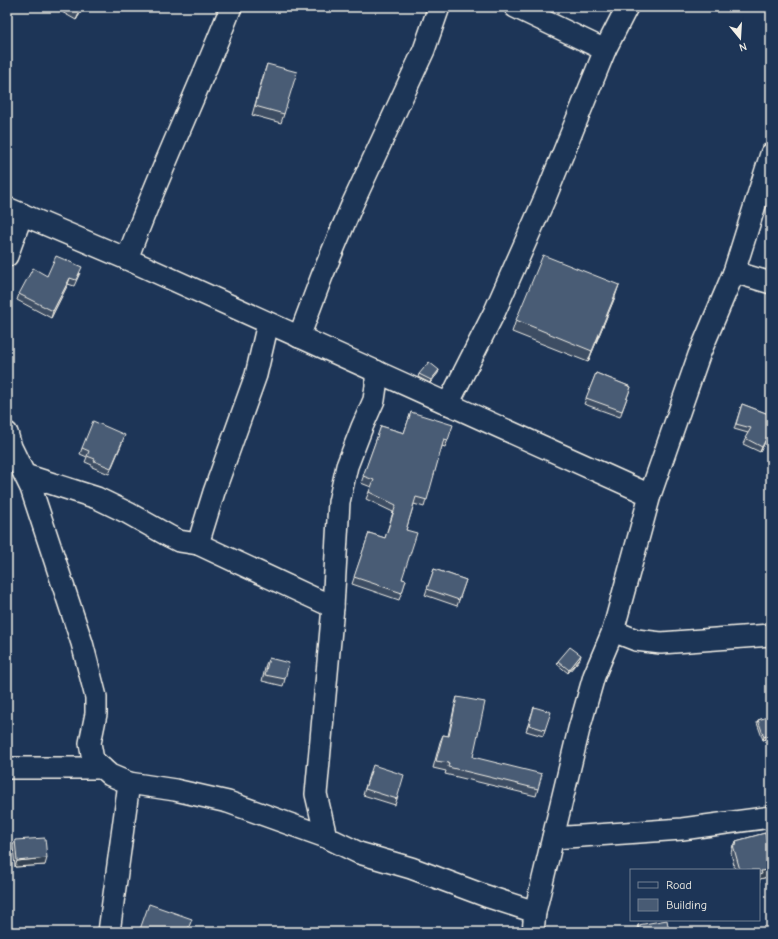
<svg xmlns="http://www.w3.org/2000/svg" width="778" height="939" font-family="'Comic Neue',sans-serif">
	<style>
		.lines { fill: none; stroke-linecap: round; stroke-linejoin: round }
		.minor-casing { stroke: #f4f1e8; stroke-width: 24 }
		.minor { stroke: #1d3557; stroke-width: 21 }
		.wall { fill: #3e4e64; stroke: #f4f1e8 }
		.shaded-wall { fill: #324051; stroke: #f4f1e8 }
		.building { fill: #485b74; stroke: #f4f1e8 }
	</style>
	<rect width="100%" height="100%" fill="#1d3557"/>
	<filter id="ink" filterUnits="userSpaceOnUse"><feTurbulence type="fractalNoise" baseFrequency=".025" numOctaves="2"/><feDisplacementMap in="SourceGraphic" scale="8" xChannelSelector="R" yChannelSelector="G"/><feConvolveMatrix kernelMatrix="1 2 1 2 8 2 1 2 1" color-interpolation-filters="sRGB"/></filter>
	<g filter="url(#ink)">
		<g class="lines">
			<g class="minor-casing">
				<g id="minor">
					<path d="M 515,7 L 605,50"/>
					<path d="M 7,208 L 127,259 L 650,495"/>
					<path d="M 7,256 L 22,214"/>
					<path d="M 127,259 C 158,174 198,92 231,7"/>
					<path d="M 734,272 L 771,283"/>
					<path d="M 299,337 L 322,276 L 352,205 L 424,50 L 439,7"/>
					<path d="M 448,404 L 495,311 L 545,198 L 605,50 L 627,7"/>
					<path d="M 7,433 L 11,447 L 31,488 L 82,643 L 96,697 L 96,714 L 90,743 L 93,760 L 110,775 L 129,783 L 109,932"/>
					<path d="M 25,475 L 97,498 L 128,513 L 169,536 L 179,541 L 198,544 L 333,607"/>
					<path d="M 198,544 L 214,492 L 256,375 L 268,323"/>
					<path d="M 613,631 L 636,640 L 661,643 L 771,635"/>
					<path d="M 7,768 L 102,768"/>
					<path d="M 129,783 L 175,790 L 228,802 L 326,837 L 359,853 L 411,868 L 486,896 L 535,912"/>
					<path d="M 326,837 L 316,794 L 333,607 L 339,502 L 347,466 L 362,427 L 374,400 L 376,386 L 376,371"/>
					<path d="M 553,838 L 682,829 L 771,817"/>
					<path d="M 533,932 L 535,912 L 579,729 L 594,676 L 613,631 L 650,495 L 699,355 L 734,272 L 771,154"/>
				</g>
			</g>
			<use href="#minor" class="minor"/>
		</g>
		<g class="wall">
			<path d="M 53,7 L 84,7 L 76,20 Z"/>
			<path d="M 267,64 L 284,114 L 281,123 L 252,115 L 264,73 Z"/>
			<path d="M 80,273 L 74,286 L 68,284 L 51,318 L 17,300 L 19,294 L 47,276 Z"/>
			<path d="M 615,297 L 588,362 L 512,332 L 516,320 Z"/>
			<path d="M 439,370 L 438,373 L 430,383 L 418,377 L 419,374 Z"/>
			<path d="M 596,373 L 631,387 L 620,417 L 584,404 Z"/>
			<path d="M 742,404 L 771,415 L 771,430 L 760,452 L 743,444 L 748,433 L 734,429 Z"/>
			<path d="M 411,412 L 448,440 L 445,447 L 442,446 L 424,507 L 414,504 L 406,530 L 402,579 L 406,580 L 399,600 L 352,584 L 369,533 L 385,538 L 393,512 L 366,499 L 371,487 L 361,483 L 381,426 L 404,433 Z"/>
			<path d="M 123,441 L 109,474 L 92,467 L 92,465 L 85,462 L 87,457 L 80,454 L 82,448 Z"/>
			<path d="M 434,569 L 466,580 L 457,606 L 425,595 Z"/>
			<path d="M 269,658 L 285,679 L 283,686 L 262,681 L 266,664 Z"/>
			<path d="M 580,659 L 568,673 L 557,664 L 558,661 Z"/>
			<path d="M 457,697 L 473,757 L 538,789 L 536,796 L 445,774 L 446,771 L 433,768 L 440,742 L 443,735 L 448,736 L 455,704 Z"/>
			<path d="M 534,707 L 545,730 L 543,736 L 526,731 Z"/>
			<path d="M 771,716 L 771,737 L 763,740 L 757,723 L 758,720 Z"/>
			<path d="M 370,771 L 397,799 L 395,805 L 363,795 Z"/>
			<path d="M 765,833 L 767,842 L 771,842 L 771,876 L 760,879 L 759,882 L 759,870 L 735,870 L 731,853 L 733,845 L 735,844 L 736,841 Z"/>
			<path d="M 15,840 L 45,865 L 15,867 L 13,846 Z"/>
			<path d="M 638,925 L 669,932 L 636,932 Z"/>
		</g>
		<g class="shaded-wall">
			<path d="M 82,7 L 84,7 L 76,20 L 80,11 Z"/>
			<path d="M 70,278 L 68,284 L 51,318 L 53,311 Z"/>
			<path d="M 619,285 L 615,297 L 588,362 L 592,351 Z"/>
			<path d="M 439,370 L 438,373 L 430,383 L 431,380 Z"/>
			<path d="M 771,429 L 771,430 L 760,452 L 762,447 Z"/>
			<path d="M 581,655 L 580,659 L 568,673 L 569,670 Z"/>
			<path d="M 771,734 L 771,737 L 763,740 L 764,737 Z"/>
			<path d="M 47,858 L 45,865 L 15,867 L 17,861 Z"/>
			<path d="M 771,869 L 771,876 L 760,879 L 759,882 L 759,875 L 761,871 Z"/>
		</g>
		<g class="building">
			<path d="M 72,7 L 82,7 L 80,11 Z"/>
			<path d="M 267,64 L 297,72 L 284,114 L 255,106 Z"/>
			<path d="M 543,255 L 619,285 L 592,351 L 516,320 Z"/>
			<path d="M 56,256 L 82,267 L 76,280 L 70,278 L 53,311 L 19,294 L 33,268 L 47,276 Z"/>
			<path d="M 429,362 L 439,370 L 431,380 L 419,374 Z"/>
			<path d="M 596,373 L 631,387 L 622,411 L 586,398 Z"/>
			<path d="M 742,404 L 771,415 L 771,429 L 762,447 L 745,438 L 751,428 L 736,424 Z"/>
			<path d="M 411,412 L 453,425 L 448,440 L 444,439 L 427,500 L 416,497 L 406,530 L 417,533 L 402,579 L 406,580 L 402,593 L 354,577 L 369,533 L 385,538 L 396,505 L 369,492 L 374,480 L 363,476 L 381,426 L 404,433 Z"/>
			<path d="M 93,421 L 125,435 L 111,468 L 94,461 L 95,459 L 87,456 L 89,451 L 82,448 Z"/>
			<path d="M 434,569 L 466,580 L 459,600 L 427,589 Z"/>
			<path d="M 570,647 L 581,655 L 569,670 L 558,661 Z"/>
			<path d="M 269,658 L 289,663 L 285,679 L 265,675 Z"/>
			<path d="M 457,697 L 485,702 L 473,757 L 542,774 L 538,789 L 448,767 L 449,763 L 436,761 L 443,735 L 449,736 Z"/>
			<path d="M 534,707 L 551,712 L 545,730 L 529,725 Z"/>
			<path d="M 771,716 L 771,734 L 764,737 L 758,720 Z"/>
			<path d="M 373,765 L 404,775 L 397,799 L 365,789 Z"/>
			<path d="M 765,833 L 767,842 L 771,842 L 771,869 L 761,871 L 762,874 L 759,875 L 759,870 L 740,870 L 733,845 L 737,844 L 736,841 Z"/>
			<path d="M 45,838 L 47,858 L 17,861 L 15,840 Z"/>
			<path d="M 149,904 L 192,919 L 187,932 L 139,932 Z"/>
			<path d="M 667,920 L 669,932 L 639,932 L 638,925 Z"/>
		</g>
	</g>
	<rect width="778" height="939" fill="none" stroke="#1d3557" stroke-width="24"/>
	<rect x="12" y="12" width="754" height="915" fill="none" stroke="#f4f1e8" stroke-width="1.5" filter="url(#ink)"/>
	<rect x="630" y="869" width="130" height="52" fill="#1d3557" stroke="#738091"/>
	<rect x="638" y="882" width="20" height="6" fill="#1d3557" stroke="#738091"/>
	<text x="666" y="889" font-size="12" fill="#f4f1e8">Road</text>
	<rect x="638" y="899" width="20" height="12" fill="#485b74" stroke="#738091"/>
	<text x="666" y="909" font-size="12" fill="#f4f1e8">Building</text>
	<g transform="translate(740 38) rotate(162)" stroke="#1d3557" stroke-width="3" paint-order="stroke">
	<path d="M0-3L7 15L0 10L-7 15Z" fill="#f4f1e8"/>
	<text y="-6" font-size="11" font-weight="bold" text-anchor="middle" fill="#f4f1e8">N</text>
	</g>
</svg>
